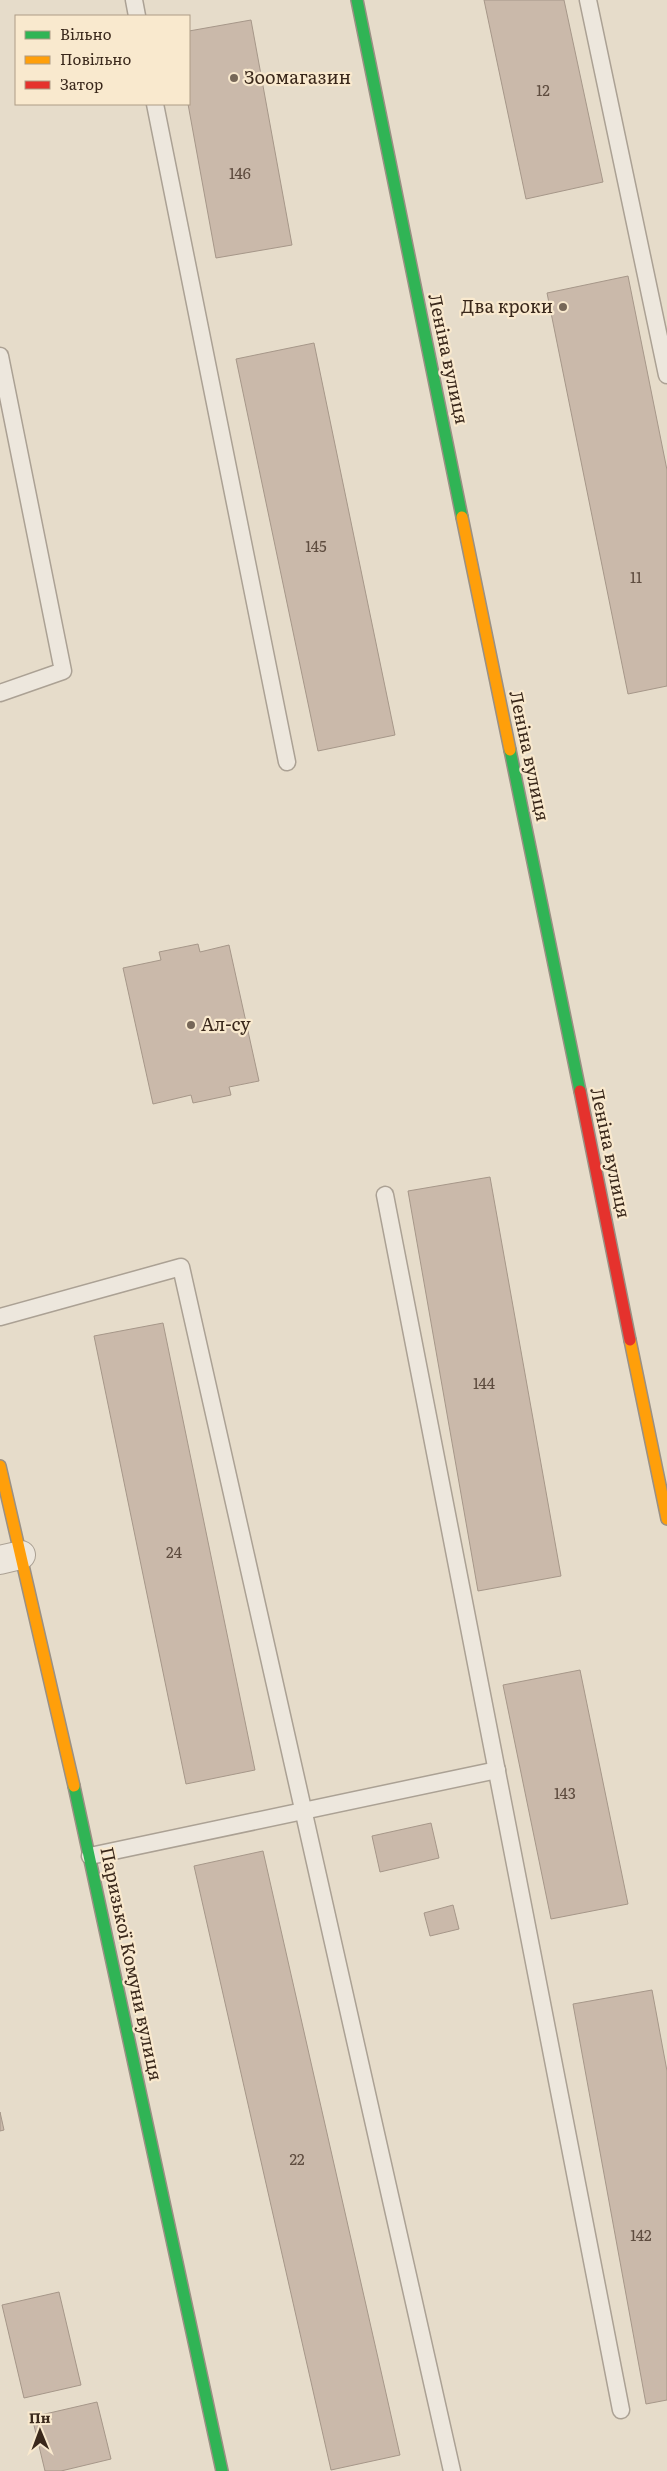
<svg xmlns="http://www.w3.org/2000/svg" width="667" height="2471" font-family="Literata,serif">
	<style>
		.building { fill: #cab9aa; stroke: #a69789 }
		.lines { fill: none; stroke-linecap: round; stroke-linejoin: round }
		.lane-casing { stroke: #aba194; stroke-width: 19 }
		.street-casing { stroke: #aba194; stroke-width: 30 }
		.fast-casing { stroke: #9a9084; stroke-width: 14 }
		.slow-casing { stroke: #9a9084; stroke-width: 14 }
		.jam-casing { stroke: #9a9084; stroke-width: 14 }
		.lane { stroke: #ede7dd; stroke-width: 16 }
		.street { stroke: #ede7dd; stroke-width: 28 }
		.fast { stroke: #30b455; stroke-width: 11 }
		.slow { stroke: #ff9f0a; stroke-width: 11 }
		.jam { stroke: #e5322d; stroke-width: 11 }
		.poi-dot { fill: #766758; stroke: #f9e9ce; stroke-width: 2 }
		.labels { text-anchor: middle; stroke-width: 4.5; stroke-linejoin: round; paint-order: stroke }
		.number-label { font-size: 15px; fill: #5e4c3f }
		.poi-label { font-size: 18px; fill: #3a281b; stroke: #f9e9ce; text-anchor: start }
		.street-label { font-size: 18px; fill: #3a281b; stroke: #f9e9ce }
	</style>
	<rect width="100%" height="100%" fill="#e6dcca"/>
	<g class="building">
		<path d="M 484,0 L 564,0 L 603,182 L 526,199 Z"/>
		<path d="M 251,20 L 292,245 L 216,258 L 188,104 L 189,31 Z"/>
		<path d="M 628,276 L 667,470 L 667,686 L 628,694 L 547,293 Z"/>
		<path d="M 314,343 L 395,735 L 318,751 L 236,359 Z"/>
		<path d="M 198,944 L 200,952 L 229,945 L 259,1081 L 229,1087 L 231,1095 L 193,1103 L 191,1095 L 153,1104 L 123,968 L 161,960 L 159,952 Z"/>
		<path d="M 490,1177 L 561,1576 L 478,1591 L 408,1191 Z"/>
		<path d="M 163,1323 L 255,1770 L 186,1784 L 94,1336 Z"/>
		<path d="M 580,1670 L 628,1904 L 551,1919 L 503,1685 Z"/>
		<path d="M 431,1823 L 439,1858 L 380,1872 L 372,1836 Z"/>
		<path d="M 263,1851 L 400,2455 L 331,2470 L 194,1866 Z"/>
		<path d="M 453,1905 L 459,1929 L 430,1936 L 424,1913 Z"/>
		<path d="M 652,1990 L 667,2071 L 667,2400 L 646,2404 L 573,2004 Z"/>
		<path d="M 0,2112 L 4,2130 L 0,2131 Z"/>
		<path d="M 59,2292 L 81,2385 L 24,2398 L 2,2305 Z"/>
		<path d="M 97,2402 L 111,2459 L 61,2471 L 45,2471 L 32,2417 Z"/>
	</g>
	<g class="lines">
		<g class="lane-casing">
			<g id="lane">
				<path d="M 134,0 L 137,16"/>
				<path d="M 588,0 L 667,375"/>
				<path d="M 155,104 L 287,762"/>
				<path d="M 0,356 L 63,671 L 0,693"/>
				<path d="M 385,1195 L 621,2410"/>
				<path d="M 0,1317 L 181,1267 L 452,2471"/>
				<path d="M 90,1856 L 497,1770"/>
			</g>
		</g>
		<g class="street-casing">
			<path id="street" d="M 0,1560 L 21,1555"/>
		</g>
		<g class="fast-casing">
			<g id="fast">
				<path d="M 357,0 L 462,517"/>
				<path d="M 510,750 L 580,1091"/>
				<path d="M 74,1786 L 222,2471"/>
			</g>
		</g>
		<g class="slow-casing">
			<g id="slow">
				<path d="M 462,517 L 510,750"/>
				<path d="M 630,1340 L 667,1519"/>
				<path d="M 0,1466 L 74,1786"/>
			</g>
		</g>
		<g class="jam-casing">
			<path id="jam" d="M 580,1091 L 630,1340"/>
		</g>
		<use href="#lane" class="lane"/>
		<use href="#street" class="street"/>
		<use href="#fast" class="fast"/>
		<use href="#slow" class="slow"/>
		<use href="#jam" class="jam"/>
	</g>
	<g class="poi-dot">
		<circle cx="234" cy="78" r="5"/>
		<circle cx="563" cy="307" r="5"/>
		<circle cx="191" cy="1025" r="5"/>
	</g>
	<g class="labels">
		<g class="number-label">
			<text x="543" y="96">12</text>
			<text x="240" y="179">146</text>
			<text x="316" y="552">145</text>
			<text x="636" y="583">11</text>
			<text x="484" y="1389">144</text>
			<text x="174" y="1558">24</text>
			<text x="565" y="1799">143</text>
			<text x="297" y="2165">22</text>
			<text x="641" y="2241">142</text>
		</g>
		<g class="poi-label">
			<text x="244" y="84">Зоомагазин</text>
			<text x="553" y="313" text-anchor="end">Два кроки</text>
			<text x="201" y="1031">Ал-су</text>
		</g>
		<g class="street-label">
			<text transform="translate(448 359) rotate(78)" y="6">Леніна вулиця</text>
			<text transform="translate(529 756) rotate(78)" y="6">Леніна вулиця</text>
			<text transform="translate(610 1153) rotate(78)" y="6">Леніна вулиця</text>
			<text transform="translate(131 1964) rotate(78)" y="6">Паризької Комуни вулиця</text>
		</g>
	</g>
	<rect x="15" y="15" width="175" height="90" fill="#f9e9ce" stroke="#ad9c86"/>
	<rect x="25" y="31" width="25" height="8" fill="#30b455" stroke="#ad9c86"/>
	<text x="60" y="40" font-size="15" fill="#3a281b">Вільно</text>
	<rect x="25" y="56" width="25" height="8" fill="#ff9f0a" stroke="#ad9c86"/>
	<text x="60" y="65" font-size="15" fill="#3a281b">Повільно</text>
	<rect x="25" y="81" width="25" height="8" fill="#e5322d" stroke="#ad9c86"/>
	<text x="60" y="90" font-size="15" fill="#3a281b">Затор</text>
	<g transform="translate(40 2431) rotate(359)" stroke="#f9e9ce" stroke-width="4" paint-order="stroke">
	<path d="M0-4L9 19L0 12L-9 19Z" fill="#3a281b"/>
	<text y="-8" font-size="14" font-weight="bold" text-anchor="middle" fill="#3a281b">Пн</text>
	</g>
</svg>
